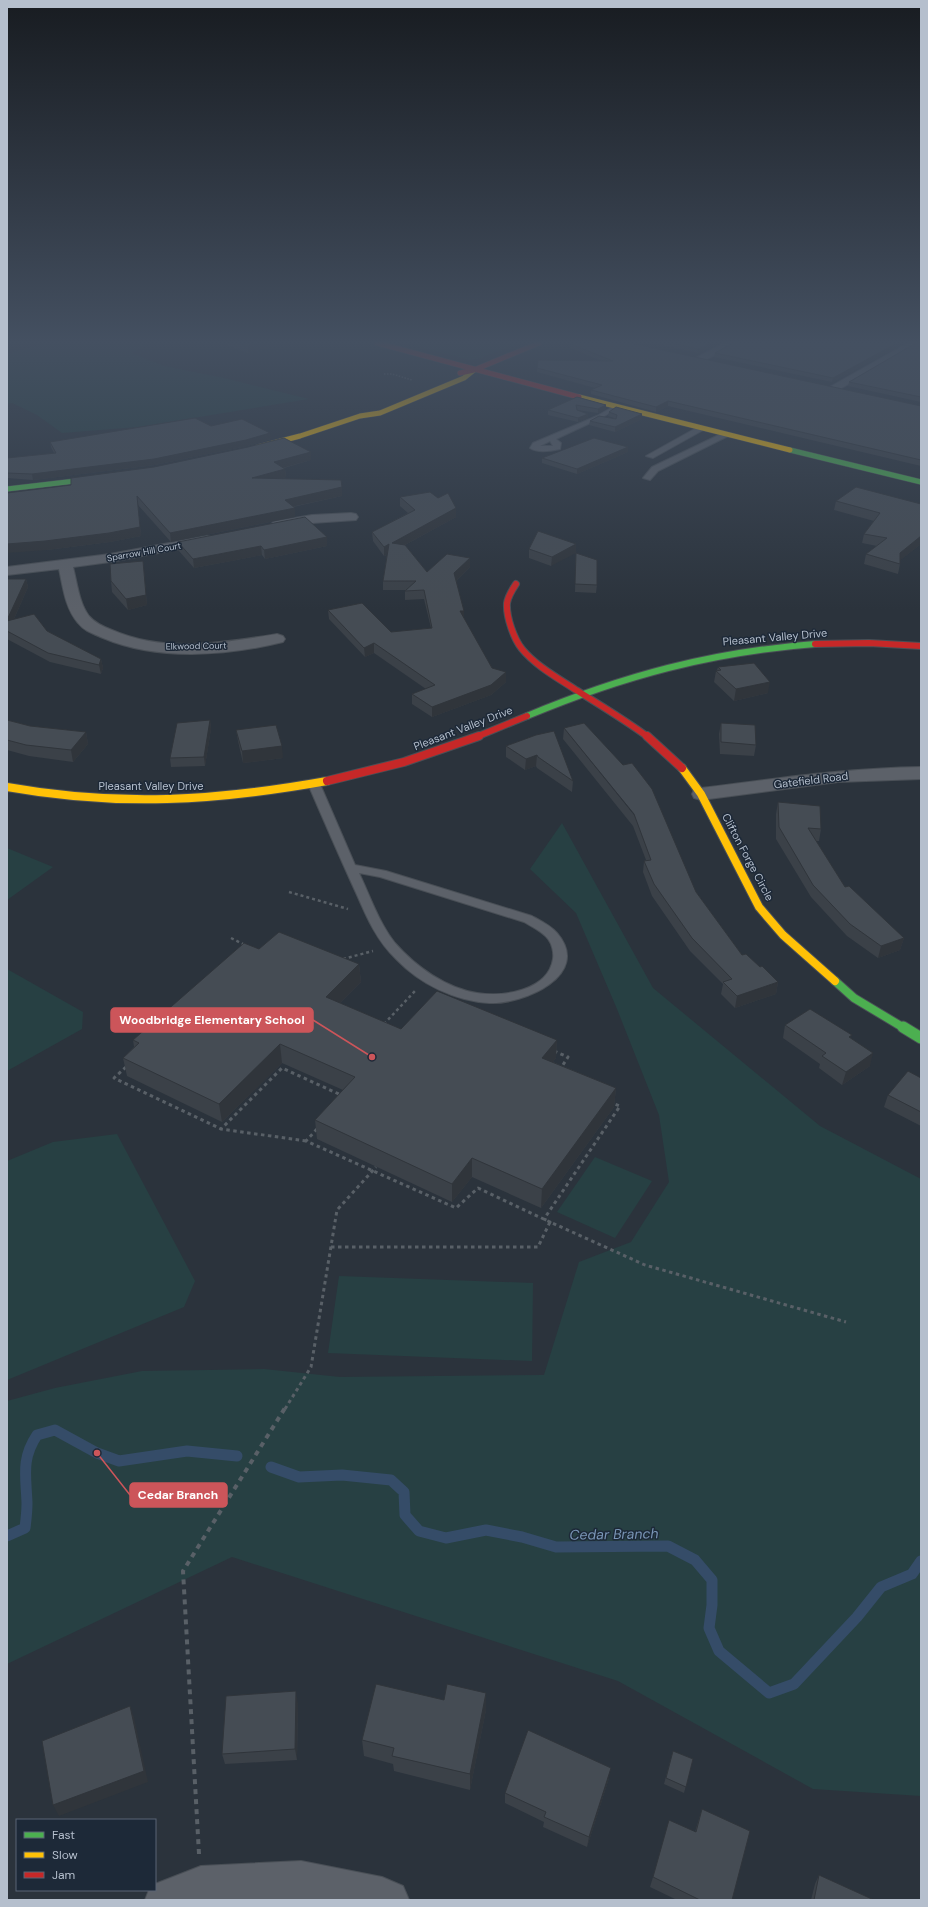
<svg xmlns="http://www.w3.org/2000/svg" width="928" height="1907" font-family="'DM Sans',sans-serif">
	<style>
		.green { fill: #274043 }
		.lines { fill: none; stroke-linecap: round; stroke-linejoin: round }
		.stream { stroke: #354c68; stroke-width: 11 }
		.lane-casing { stroke: #494f56; stroke-width: 2 }
		.street-casing { stroke: #494f56; stroke-width: 2 }
		.fast-far3-casing { stroke: #494f56; stroke-width: 6 }
		.fast-far2-casing { stroke: #494f56; stroke-width: 8 }
		.fast-far1-casing { stroke: #494f56; stroke-width: 10 }
		.fast-casing { stroke: #494f56; stroke-width: 13 }
		.slow-far1-casing { stroke: #494f56; stroke-width: 6 }
		.slow-casing { stroke: #494f56; stroke-width: 10 }
		.jam-far2-casing { stroke: #494f56; stroke-width: 6 }
		.jam-far1-casing { stroke: #494f56; stroke-width: 8 }
		.jam-casing { stroke: #494f56; stroke-width: 10 }
		.path-far3 { stroke: #596067; stroke-width: 1.5; stroke-dasharray: 1.5 1.5; stroke-linecap: butt }
		.path-far2 { stroke: #596067; stroke-width: 2.5; stroke-dasharray: 3 3; stroke-linecap: butt }
		.path-far1 { stroke: #596067; stroke-width: 3; stroke-dasharray: 3.5 3.5; stroke-linecap: butt }
		.path { stroke: #596067; stroke-width: 4; stroke-dasharray: 5 5; stroke-linecap: butt }
		.lane { fill: #5c6169; fill-rule: evenodd }
		.street { fill: #5c6169; fill-rule: evenodd }
		.fast-far3 { stroke: #4caf50; stroke-width: 5 }
		.fast-far2 { stroke: #4caf50; stroke-width: 6 }
		.fast-far1 { stroke: #4caf50; stroke-width: 8 }
		.fast { stroke: #4caf50; stroke-width: 11 }
		.slow-far1 { stroke: #ffc107; stroke-width: 5 }
		.slow { stroke: #ffc107; stroke-width: 8 }
		.jam-far2 { stroke: #c62828; stroke-width: 5 }
		.jam-far1 { stroke: #c62828; stroke-width: 6 }
		.jam { stroke: #c62828; stroke-width: 8 }
		.wall { fill: #3b4148 }
		.shaded-wall { fill: #30353b }
		.building { fill: #454c54; stroke: #30353b }
		.labels { text-anchor: middle; stroke-width: 3; stroke-linejoin: round; paint-order: stroke }
		.far-street-label { font-size: 9px; fill: #b5bfcd; stroke: #1d2938 }
		.street-label { font-size: 11px; fill: #b5bfcd; stroke: #1d2938 }
		.near-water-label { font-size: 14px; font-style: italic; fill: #7a96b7; stroke: #1d2938 }
		.leader { fill: none; stroke: #cc555a; stroke-width: 1.5 }
		.callout-dot { fill: #cc555a; stroke: #1d2938; stroke-width: 1.5 }
		.callout { fill: #cc555a; stroke: #cc555a; stroke-width: 1.5 }
		.callout-label { font-size: 12px; text-anchor: middle; font-weight: bold; fill: #fff }
	</style>
	<rect width="100%" height="100%" fill="#2b333c"/>
	<g class="green">
		<path d="M 45,343 L 153,343 L 131,353 L 164,366 L 224,378 L 309,399 L 138,427 L 62,433 L 37,415 L 12,403 L 7,404 L 7,354 Z"/>
		<path d="M 406,343 L 519,343 L 478,359 L 469,360 Z"/>
		<path d="M 562,823 L 653,988 L 820,1126 L 921,1179 L 921,1796 L 813,1789 L 618,1681 L 232,1557 L 7,1664 L 7,1401 L 55,1388 L 142,1371 L 264,1369 L 340,1377 L 544,1375 L 579,1262 L 631,1242 L 669,1182 L 659,1115 L 617,1009 L 576,913 L 530,869 Z"/>
		<path d="M 7,848 L 53,867 L 7,900 Z"/>
		<path d="M 7,969 L 83,1012 L 82,1029 L 7,1071 Z"/>
		<path d="M 117,1134 L 195,1281 L 184,1307 L 7,1380 L 7,1161 L 53,1142 Z"/>
		<path d="M 595,1157 L 652,1181 L 615,1238 L 557,1212 Z"/>
		<path d="M 339,1276 L 533,1283 L 532,1361 L 328,1353 Z"/>
	</g>
	<g class="lines">
		<g class="stream">
			<path d="M 271,1467 L 299,1477 L 342,1475 L 391,1480 L 404,1492 L 405,1515 L 419,1531 L 446,1538 L 486,1530 L 522,1537 L 556,1547 L 668,1546 L 695,1560 L 712,1580 L 712,1605 L 709,1628 L 719,1651 L 769,1693 L 794,1684 L 857,1617 L 881,1587 L 912,1574 L 921,1561"/>
			<path d="M 7,1536 L 25,1528 C 26,1520 27,1511 27,1503 C 26,1476 21,1459 37,1435 L 55,1430 L 97,1453 L 119,1461 L 187,1451 L 237,1456"/>
		</g>
		<g class="lane-casing">
			<g id="lane">
				<path d="M 616,405 L 619,407 L 618,408 L 601,418 L 556,439 L 561,443 L 560,449 C 551,451 537,453 530,448 L 533,443 L 597,416 ZM 550,441 L 553,446 L 540,446 Z"/>
				<path d="M 698,427 L 705,429 L 653,458 L 646,456 Z"/>
				<path d="M 723,433 L 730,435 L 658,471 L 650,480 L 643,478 L 652,467 Z"/>
				<path d="M 314,781 L 320,784 L 355,865 L 386,871 L 532,916 C 541,921 551,926 557,933 C 593,975 523,1005 489,1003 C 455,1001 420,984 396,959 C 377,941 367,918 357,895 C 340,858 324,821 308,784 ZM 359,873 L 380,877 L 524,922 C 532,927 542,931 548,939 C 552,944 554,953 553,959 C 548,991 503,997 477,993 C 446,988 416,967 395,943 C 379,923 370,896 359,873 Z"/>
			</g>
		</g>
		<g class="street-casing">
			<g id="street">
				<path d="M 724,343 L 738,343 L 703,361 L 695,361 L 694,359 Z"/>
				<path d="M 908,343 L 921,343 L 838,390 L 834,391 L 828,388 Z"/>
				<path d="M 351,513 L 356,514 L 358,517 L 356,520 L 312,523 L 278,529 L 273,528 L 271,525 L 273,522 L 278,521 L 312,515 Z"/>
				<path d="M 207,536 L 212,537 L 214,540 L 212,543 L 110,562 L 73,567 C 77,582 79,603 89,616 C 95,623 104,627 112,630 C 164,653 222,643 277,634 L 283,636 L 285,639 L 283,642 C 227,656 157,661 103,638 C 94,634 84,631 78,623 C 65,608 63,587 59,569 L 7,575 L 7,567 L 110,554 Z"/>
				<path d="M 921,767 L 921,779 L 838,782 L 701,800 L 694,798 L 692,794 L 694,790 L 701,788 C 774,779 847,768 921,767 Z"/>
				<path d="M 301,1861 L 382,1877 L 403,1886 L 409,1900 L 145,1900 L 149,1890 L 155,1890 L 155,1884 L 201,1866 Z"/>
			</g>
		</g>
		<g class="fast-far3-casing">
			<g id="fast-far3">
				<path d="M 790,450 L 921,482"/>
				<path d="M 7,489 L 101,478"/>
			</g>
		</g>
		<g class="fast-far2-casing">
			<path id="fast-far2" d="M 527,716 C 623,676 711,652 815,644"/>
		</g>
		<g class="fast-far1-casing">
			<path id="fast-far1" d="M 835,981 L 854,998 L 904,1028"/>
		</g>
		<g class="fast-casing">
			<path id="fast" d="M 903,1027 L 921,1038"/>
		</g>
		<g class="slow-far1-casing">
			<g id="slow-far1">
				<path d="M 579,397 L 790,450"/>
				<path d="M 258,447 L 300,436 L 360,416 L 380,413 L 464,378 L 474,370"/>
			</g>
		</g>
		<g class="slow-casing">
			<g id="slow">
				<path d="M 682,768 L 701,794 L 759,907 L 783,935 L 835,981"/>
				<path d="M 7,787 C 119,807 215,801 327,781"/>
			</g>
		</g>
		<g class="jam-far2-casing">
			<g id="jam-far2">
				<path d="M 377,343 L 579,397"/>
				<path d="M 460,373 L 474,370 L 539,343"/>
			</g>
		</g>
		<g class="jam-far1-casing">
			<g id="jam-far1">
				<path d="M 516,584 C 512,590 508,596 507,603 C 506,617 514,639 522,649 C 536,666 558,678 576,690 C 600,705 625,720 648,737"/>
				<path d="M 815,644 L 869,643 L 921,646"/>
				<path d="M 476,737 L 527,716"/>
			</g>
		</g>
		<g class="jam-casing">
			<g id="jam">
				<path d="M 647,736 L 682,768"/>
				<path d="M 327,781 L 404,762 L 479,736"/>
			</g>
		</g>
		<path class="path-far3" d="M 384,374 L 392,374 L 412,380"/>
		<g class="path-far2">
			<path d="M 289,892 L 348,909"/>
			<path d="M 231,938 L 245,945"/>
			<path d="M 343,959 L 373,951"/>
			<path d="M 384,1024 L 415,991"/>
		</g>
		<g class="path-far1">
			<path d="M 554,1051 L 568,1057 L 561,1068"/>
			<path d="M 126,1067 L 114,1078 L 221,1129"/>
			<path d="M 317,1129 L 306,1141 L 456,1208 L 478,1188 L 550,1222 L 544,1219 L 620,1106 L 612,1103"/>
			<path d="M 306,1141 L 221,1129 L 282,1068 L 341,1095"/>
			<path d="M 331,1247 L 538,1247 L 550,1222 L 645,1265 L 846,1322"/>
			<path d="M 285,1409 L 311,1367 L 337,1210 L 376,1167"/>
		</g>
		<path class="path" d="M 199,1854 L 183,1571 L 285,1408"/>
		<use href="#lane" class="lane"/>
		<use href="#street" class="street"/>
		<use href="#fast-far3" class="fast-far3"/>
		<use href="#fast-far2" class="fast-far2"/>
		<use href="#fast-far1" class="fast-far1"/>
		<use href="#fast" class="fast"/>
		<use href="#slow-far1" class="slow-far1"/>
		<use href="#slow" class="slow"/>
		<use href="#jam-far2" class="jam-far2"/>
		<use href="#jam-far1" class="jam-far1"/>
		<use href="#jam" class="jam"/>
	</g>
	<g class="wall">
		<path d="M 221,343 L 279,343 L 280,344 L 248,353 Z"/>
		<path d="M 652,343 L 720,343 L 698,353 Z"/>
		<path d="M 905,343 L 832,382 L 714,357 L 715,353 Z"/>
		<path d="M 921,343 L 921,402 L 848,386 L 849,382 Z"/>
		<path d="M 571,344 L 921,406 L 921,466 L 668,406 L 656,412 L 591,394 L 591,390 L 595,388 L 537,372 L 537,368 L 601,361 L 571,348 Z"/>
		<path d="M 577,397 L 606,405 L 606,409 L 598,413 L 577,410 L 588,414 L 588,418 L 578,422 L 548,415 L 548,410 Z"/>
		<path d="M 609,412 L 642,419 L 615,432 L 589,425 L 590,421 L 614,418 L 608,416 Z"/>
		<path d="M 211,426 L 271,439 L 247,446 L 155,465 L 33,480 L 7,478 L 7,457 L 7,458 L 54,453 L 51,447 L 50,442 Z"/>
		<path d="M 628,452 L 577,474 L 542,463 L 542,458 Z"/>
		<path d="M 311,460 L 284,468 L 285,469 L 286,477 L 280,479 L 342,496 L 293,507 L 295,508 L 295,517 L 171,542 L 138,505 L 141,536 L 110,542 L 47,550 L 7,493 Z"/>
		<path d="M 400,497 L 456,517 L 405,545 L 427,572 L 470,558 L 470,567 L 456,581 L 464,619 L 492,668 L 506,682 L 491,695 L 432,717 L 412,704 L 412,694 L 426,689 L 374,653 L 365,657 L 329,619 L 328,610 L 391,632 L 431,628 L 424,599 L 405,600 L 405,591 L 406,590 L 383,590 L 383,581 L 387,555 L 384,556 L 373,541 L 372,532 L 408,513 L 400,506 Z"/>
		<path d="M 836,501 L 921,504 L 921,544 L 900,560 L 900,564 L 898,574 L 864,564 L 866,554 L 877,546 L 862,543 L 864,534 L 874,521 L 834,510 Z"/>
		<path d="M 327,537 L 327,546 L 265,559 L 262,555 L 194,568 L 179,551 L 178,542 Z"/>
		<path d="M 576,544 L 551,566 L 529,558 L 529,549 Z"/>
		<path d="M 576,553 L 597,585 L 596,593 L 575,592 Z"/>
		<path d="M 144,571 L 147,605 L 128,610 L 112,592 L 111,581 Z"/>
		<path d="M 7,579 L 26,579 L 28,587 L 14,619 L 47,631 L 101,659 L 103,668 L 101,674 L 50,662 L 7,639 Z"/>
		<path d="M 718,667 L 768,693 L 734,701 L 714,682 L 716,671 L 717,670 Z"/>
		<path d="M 7,720 L 30,726 L 86,732 L 88,744 L 73,762 L 29,756 L 7,750 Z"/>
		<path d="M 210,720 L 211,729 L 205,766 L 171,767 L 170,758 Z"/>
		<path d="M 721,723 L 756,745 L 754,756 L 720,754 L 719,734 Z"/>
		<path d="M 564,728 L 696,892 L 742,955 L 760,967 L 778,982 L 776,994 L 735,1008 L 721,994 L 723,984 L 690,951 L 652,896 L 643,872 L 644,861 L 646,860 L 633,826 L 563,739 Z"/>
		<path d="M 236,730 L 283,758 L 243,763 L 238,741 Z"/>
		<path d="M 536,735 L 573,781 L 572,792 L 537,768 L 536,766 L 525,770 L 506,757 L 506,746 Z"/>
		<path d="M 778,802 L 821,829 L 819,841 L 816,841 L 845,887 L 904,938 L 900,950 L 878,958 L 847,936 L 811,897 L 776,839 L 776,814 Z"/>
		<path d="M 259,949 L 359,964 L 361,982 L 340,1003 L 401,1029 L 557,1040 L 556,1058 L 553,1062 L 616,1088 L 614,1107 L 541,1208 L 472,1177 L 452,1202 L 317,1139 L 315,1120 L 343,1090 L 282,1063 L 222,1122 L 127,1076 L 123,1058 L 134,1047 L 133,1040 Z"/>
		<path d="M 785,1025 L 851,1038 L 870,1066 L 842,1085 L 819,1068 L 820,1064 L 783,1038 Z"/>
		<path d="M 921,1078 L 921,1126 L 884,1107 L 888,1095 Z"/>
		<path d="M 486,1693 L 486,1710 L 470,1790 L 394,1771 L 393,1764 L 364,1756 L 362,1740 L 444,1700 Z"/>
		<path d="M 298,1703 L 297,1760 L 225,1764 L 222,1754 Z"/>
		<path d="M 673,1751 L 693,1759 L 684,1793 L 664,1784 Z"/>
		<path d="M 609,1778 L 587,1847 L 543,1827 L 544,1822 L 505,1803 L 505,1793 Z"/>
		<path d="M 702,1809 L 732,1900 L 677,1900 L 650,1887 L 653,1877 L 695,1832 Z"/>
		<path d="M 819,1875 L 874,1900 L 811,1900 L 815,1884 Z"/>
	</g>
	<g class="shaded-wall">
		<path d="M 258,343 L 279,343 L 280,344 L 248,353 L 248,346 Z"/>
		<path d="M 711,343 L 720,343 L 698,353 L 698,349 Z"/>
		<path d="M 897,343 L 905,343 L 832,382 L 833,378 Z"/>
		<path d="M 668,401 L 668,406 L 656,412 L 656,407 Z"/>
		<path d="M 606,405 L 606,409 L 598,413 L 598,409 Z"/>
		<path d="M 588,414 L 588,418 L 578,422 L 578,418 Z"/>
		<path d="M 642,414 L 642,419 L 615,432 L 615,427 Z"/>
		<path d="M 270,433 L 271,439 L 247,446 L 155,465 L 33,480 L 32,474 Z"/>
		<path d="M 628,447 L 628,452 L 577,474 L 577,469 Z"/>
		<path d="M 311,452 L 311,460 L 275,470 L 274,462 Z"/>
		<path d="M 285,469 L 286,477 L 253,487 L 252,478 Z"/>
		<path d="M 342,487 L 342,496 L 286,508 L 285,500 Z"/>
		<path d="M 137,496 L 141,536 L 110,542 L 47,550 L 7,553 L 7,544 Z"/>
		<path d="M 295,508 L 295,517 L 171,542 L 170,533 Z"/>
		<path d="M 456,508 L 456,517 L 392,552 L 392,543 Z"/>
		<path d="M 921,536 L 921,544 L 898,562 L 900,553 Z"/>
		<path d="M 327,537 L 327,546 L 265,559 L 264,550 Z"/>
		<path d="M 389,544 L 389,554 L 384,556 L 384,547 Z"/>
		<path d="M 576,544 L 576,553 L 551,566 L 552,557 Z"/>
		<path d="M 261,546 L 262,555 L 194,568 L 193,559 Z"/>
		<path d="M 470,558 L 470,567 L 454,583 L 454,573 Z"/>
		<path d="M 143,561 L 144,571 L 147,605 L 128,610 L 126,599 Z"/>
		<path d="M 26,579 L 28,587 L 9,630 L 7,620 Z"/>
		<path d="M 460,611 L 464,611 L 464,620 Z"/>
		<path d="M 374,643 L 374,653 L 365,657 L 364,648 Z"/>
		<path d="M 101,659 L 103,668 L 101,674 L 99,665 Z"/>
		<path d="M 506,672 L 506,682 L 491,695 L 432,717 L 432,707 Z"/>
		<path d="M 770,682 L 768,693 L 734,701 L 736,689 Z"/>
		<path d="M 210,720 L 211,729 L 205,766 L 204,757 Z"/>
		<path d="M 86,732 L 88,744 L 73,762 L 71,750 Z"/>
		<path d="M 282,746 L 283,758 L 243,763 L 242,751 Z"/>
		<path d="M 537,755 L 536,766 L 525,770 L 526,759 Z"/>
		<path d="M 904,938 L 900,950 L 878,958 L 881,946 Z"/>
		<path d="M 359,964 L 361,982 L 327,1016 L 326,997 Z"/>
		<path d="M 778,982 L 776,994 L 735,1008 L 737,996 Z"/>
		<path d="M 557,1040 L 556,1058 L 541,1077 L 542,1058 Z"/>
		<path d="M 280,1044 L 282,1063 L 222,1122 L 219,1104 Z"/>
		<path d="M 873,1053 L 870,1066 L 842,1085 L 846,1072 Z"/>
		<path d="M 616,1088 L 614,1107 L 541,1208 L 542,1189 Z"/>
		<path d="M 472,1158 L 472,1177 L 452,1202 L 452,1184 Z"/>
		<path d="M 296,1691 L 298,1703 L 297,1760 L 295,1749 Z"/>
		<path d="M 486,1693 L 486,1710 L 470,1790 L 470,1774 Z"/>
		<path d="M 130,1706 L 134,1717 L 148,1782 L 59,1816 L 53,1805 Z"/>
		<path d="M 611,1768 L 609,1778 L 587,1847 L 589,1837 Z"/>
	</g>
	<g class="building">
		<path d="M 239,343 L 258,343 L 248,346 Z"/>
		<path d="M 573,343 L 630,343 L 921,406 L 921,460 L 668,401 L 656,407 L 591,390 L 602,385 L 537,368 L 538,360 L 613,361 L 571,344 Z"/>
		<path d="M 673,343 L 711,343 L 698,349 Z"/>
		<path d="M 733,343 L 897,343 L 833,378 L 715,353 Z"/>
		<path d="M 916,343 L 921,343 L 921,397 L 849,382 Z"/>
		<path d="M 577,397 L 606,405 L 598,409 L 576,405 L 577,410 L 588,414 L 578,418 L 548,410 Z"/>
		<path d="M 616,407 L 642,414 L 615,427 L 590,421 L 599,416 L 616,419 L 617,415 L 609,412 Z"/>
		<path d="M 195,418 L 211,426 L 242,419 L 270,433 L 246,440 L 154,459 L 32,474 L 7,473 L 7,457 L 7,458 L 56,453 L 50,442 Z"/>
		<path d="M 284,438 L 311,452 L 274,462 L 285,469 L 252,478 L 341,480 L 342,487 L 285,500 L 295,508 L 170,533 L 137,496 L 140,527 L 109,533 L 45,541 L 7,544 L 7,493 L 71,485 L 71,478 L 154,467 L 248,447 Z"/>
		<path d="M 594,438 L 628,447 L 577,469 L 542,458 Z"/>
		<path d="M 856,487 L 921,504 L 921,536 L 900,553 L 900,564 L 866,554 L 887,538 L 864,534 L 880,513 L 836,501 Z"/>
		<path d="M 430,492 L 438,498 L 448,493 L 456,508 L 392,543 L 405,545 L 427,572 L 447,554 L 470,558 L 454,573 L 464,611 L 460,611 L 492,668 L 506,672 L 491,685 L 432,707 L 412,694 L 435,685 L 374,643 L 364,648 L 328,610 L 362,603 L 391,632 L 432,628 L 424,590 L 405,591 L 416,581 L 383,581 L 389,544 L 384,547 L 372,532 L 415,510 L 400,497 Z"/>
		<path d="M 305,517 L 327,537 L 264,550 L 261,546 L 193,559 L 178,542 Z"/>
		<path d="M 538,531 L 576,544 L 552,557 L 529,549 Z"/>
		<path d="M 576,553 L 597,560 L 597,585 L 575,584 Z"/>
		<path d="M 143,561 L 146,595 L 126,599 L 111,581 L 110,564 Z"/>
		<path d="M 7,579 L 26,579 L 7,620 Z"/>
		<path d="M 34,614 L 47,631 L 101,659 L 99,665 L 48,653 L 7,631 L 7,621 Z"/>
		<path d="M 754,663 L 770,682 L 736,689 L 716,671 L 721,670 L 718,667 Z"/>
		<path d="M 7,720 L 30,726 L 86,732 L 71,750 L 26,745 L 7,740 Z"/>
		<path d="M 210,720 L 204,757 L 170,758 L 177,723 Z"/>
		<path d="M 584,723 L 623,765 L 632,763 L 652,789 L 696,892 L 742,955 L 746,954 L 760,967 L 762,966 L 778,982 L 737,996 L 723,982 L 732,979 L 692,938 L 654,884 L 644,861 L 651,860 L 634,814 L 564,728 Z"/>
		<path d="M 721,723 L 755,725 L 756,745 L 721,742 Z"/>
		<path d="M 276,725 L 282,746 L 242,751 L 236,730 Z"/>
		<path d="M 554,731 L 573,781 L 538,757 L 537,755 L 526,759 L 506,746 L 536,735 Z"/>
		<path d="M 778,802 L 820,806 L 821,829 L 808,828 L 845,887 L 849,886 L 904,938 L 881,946 L 850,924 L 813,885 L 779,827 Z"/>
		<path d="M 279,932 L 359,964 L 326,997 L 401,1029 L 437,991 L 557,1040 L 542,1058 L 616,1088 L 542,1189 L 472,1158 L 452,1184 L 315,1120 L 355,1077 L 280,1044 L 219,1104 L 123,1058 L 139,1043 L 133,1040 L 244,943 L 259,949 Z"/>
		<path d="M 810,1009 L 852,1035 L 849,1037 L 873,1053 L 846,1072 L 822,1056 L 826,1053 L 785,1025 Z"/>
		<path d="M 908,1071 L 921,1078 L 921,1112 L 888,1095 Z"/>
		<path d="M 376,1684 L 444,1700 L 447,1684 L 486,1693 L 470,1774 L 392,1756 L 394,1748 L 362,1740 Z"/>
		<path d="M 296,1691 L 295,1749 L 222,1754 L 226,1696 Z"/>
		<path d="M 130,1706 L 144,1771 L 53,1805 L 42,1741 Z"/>
		<path d="M 528,1730 L 611,1768 L 589,1837 L 544,1817 L 546,1812 L 505,1793 Z"/>
		<path d="M 673,1751 L 693,1759 L 686,1787 L 666,1778 Z"/>
		<path d="M 702,1809 L 750,1831 L 732,1900 L 700,1900 L 653,1877 L 669,1820 L 696,1832 Z"/>
		<path d="M 819,1875 L 874,1900 L 814,1900 Z"/>
	</g>
	<linearGradient id="sky" x2="0" y2="1"><stop stop-color="#181c21"/><stop offset="0.56" stop-color="#445061"/><stop offset="1" stop-color="#445061" stop-opacity="0"/></linearGradient>
	<rect width="928" height="610" fill="url(#sky)"/>
	<g class="labels">
		<g class="far-street-label">
			<text transform="translate(144 552) rotate(-10)" y="3">Sparrow Hill Court</text>
			<text transform="translate(196 646) rotate(-1)" y="3">Elkwood Court</text>
		</g>
		<g class="street-label">
			<text transform="translate(775 637) rotate(-5)" y="4">Pleasant Valley Drive</text>
			<text transform="translate(463 728) rotate(-21)" y="4">Pleasant Valley Drive</text>
			<text transform="translate(811 780) rotate(-7)" y="4">Gatefield Road</text>
			<text x="151" y="790">Pleasant Valley Drive</text>
			<text transform="translate(748 857) rotate(62)" y="4">Clifton Forge Circle</text>
		</g>
		<g class="near-water-label">
			<text transform="translate(614 1534) rotate(-1)" y="5">Cedar Branch</text>
		</g>
	</g>
	<path class="leader" d="M372 1057L313 1020M97 1453L130 1495"/>
	<g class="callout-dot">
		<circle cx="372" cy="1057" r="4"/>
		<circle cx="97" cy="1453" r="4"/>
	</g>
	<g class="callout">
		<rect x="111" y="1008" width="202" height="24" rx="4"/>
		<rect x="130" y="1483" width="97" height="24" rx="4"/>
	</g>
	<g class="callout-label">
		<text x="212" y="1024">Woodbridge Elementary School</text>
		<text x="178" y="1499">Cedar Branch</text>
	</g>
	<rect width="928" height="1907" fill="none" stroke="#b5bfcd" stroke-width="16"/>
	<rect x="16" y="1819" width="140" height="72" fill="#1d2938" stroke="#5a6574"/>
	<rect x="24" y="1832" width="20" height="6" fill="#4caf50" stroke="#5a6574"/>
	<text x="52" y="1839" font-size="12" fill="#b5bfcd">Fast</text>
	<rect x="24" y="1852" width="20" height="6" fill="#ffc107" stroke="#5a6574"/>
	<text x="52" y="1859" font-size="12" fill="#b5bfcd">Slow</text>
	<rect x="24" y="1872" width="20" height="6" fill="#c62828" stroke="#5a6574"/>
	<text x="52" y="1879" font-size="12" fill="#b5bfcd">Jam</text>
</svg>
